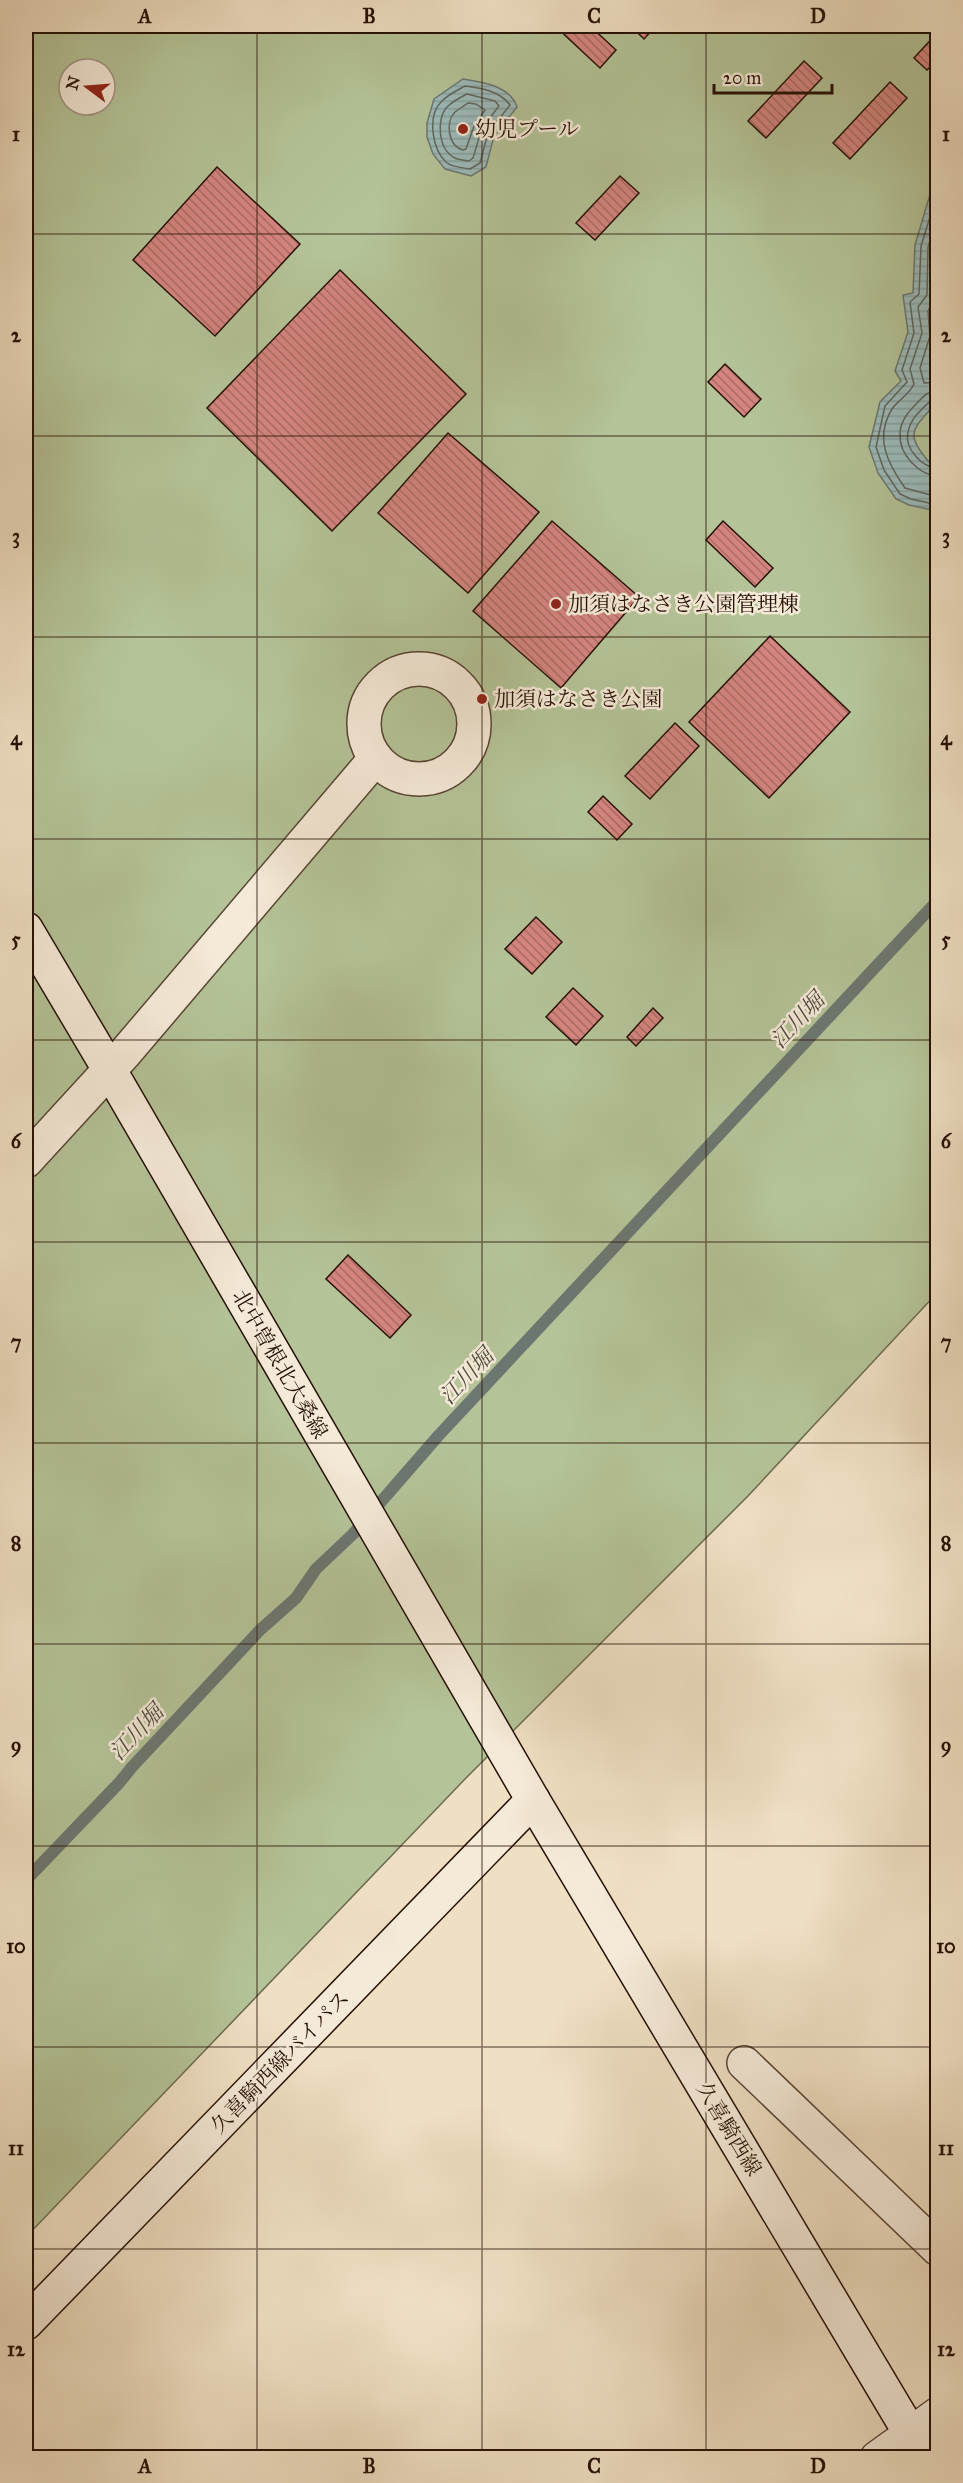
<svg xmlns="http://www.w3.org/2000/svg" width="963" height="2483" font-family="'IM FELL Great Primer','Noto Serif JP',serif">
	<style>
		.pitch { fill: #b4c398; stroke: #6c6a4e; stroke-width: 1.5; fill-rule: evenodd }
		.water { fill: url(#water-rules); stroke: #6c7771; stroke-width: 1.5 }
		.lines { fill: none; stroke-linecap: round; stroke-linejoin: round }
		.shore { stroke: #60665f; stroke-width: 1.5 }
		.stream { stroke: #6c7771; stroke-width: 12 }
		.building { fill: url(#building-back-hatch); stroke: #251003; stroke-width: 1.5 }
		.pedestrian-casing { stroke: #584433; stroke-width: 36 }
		.minor-casing { stroke: #584433; stroke-width: 36 }
		.secondary-casing { stroke: #251003; stroke-width: 36 }
		.pedestrian { stroke: #f5ead8; stroke-width: 33 }
		.minor { stroke: #f5ead8; stroke-width: 33 }
		.secondary { stroke: #f5ead8; stroke-width: 33 }
		.grid { fill: none; stroke: #251003; stroke-width: 1.5; stroke-opacity: 0.55 }
		.poi-dot { fill: #8f2418; stroke: #f5ead8; stroke-width: 2 }
		.labels { text-anchor: middle; stroke-width: 5; stroke-linejoin: round; paint-order: stroke }
		.poi-label { font-size: 21px; fill: #251003; stroke: #f5ead8; text-anchor: start }
		.street-label { font-size: 21px; fill: #251003; stroke: #f5ead8 }
		.water-label { font-size: 22px; font-style: italic; fill: #4f4c43; stroke: #f5ead8 }
		.neatline { fill: none; stroke: #251003; stroke-width: 2 }
		.grid-label { font-size: 20px; text-anchor: middle; font-weight: bold; fill: #251003 }
	</style>
	<defs>
		<pattern id="water-rules" width="6" height="5" patternUnits="userSpaceOnUse" patternTransform="scale(1.5)"><rect width="6" height="5" fill="#9cbbbb"/><path d="M0 2.5h6" fill="none" stroke="#86a09f"/></pattern>
		<pattern id="building-back-hatch" width="6" height="6" patternUnits="userSpaceOnUse" patternTransform="scale(1.5)"><rect width="6" height="6" fill="#d4857f"/><path d="M-1 5l2 2M0 0l6 6M5-1l2 2" fill="none" stroke="#ac6b66"/></pattern>
	</defs>
	<rect width="100%" height="100%" fill="#efdfc3"/>
	<filter id="stains"><feTurbulence type="fractalNoise" baseFrequency=".00333" numOctaves="4"/><feColorMatrix values="0 0 0 0 .2 0 0 0 0 .09 0 0 0 0 .02 0 0 0 .5 -.17"/></filter>
	<radialGradient id="worn" r=".72"><stop offset=".6" stop-color="#630" stop-opacity="0"/><stop offset="1" stop-color="#630" stop-opacity=".3"/></radialGradient>
	<path class="pitch" d="M 26,26 L 937,26 L 937,1293 L 748,1496 L 465,1779 L 26,2237 ZM 69,69 L 105,69 L 105,105 L 69,105 Z"/>
	<g class="water">
		<path d="M 463,79 C 483,82 510,86 517,107 L 494,136 L 486,167 L 471,176 L 445,169 L 433,154 L 427,137 L 427,123 L 434,99 Z"/>
		<path d="M 937,178 L 937,401 C 917,428 901,430 929,462 L 937,462 L 937,511 L 909,505 L 896,499 L 878,473 L 869,447 L 880,402 L 901,381 L 895,371 L 908,332 L 903,295 L 913,293 L 915,245 L 931,191 Z"/>
	</g>
	<g class="lines">
		<g class="shore">
			<path d="M 465,86 C 481,88 500,91 510,105 L 488,133 L 480,163 L 470,169 C 463,168 452,167 447,163 C 432,150 427,116 441,102 C 447,95 458,90 465,86 Z"/>
			<path d="M 467,94 L 495,101 L 499,106 L 482,128 L 473,158 L 469,161 C 464,160 459,160 455,158 C 438,150 436,119 447,107 C 452,102 461,97 467,94 Z"/>
			<path d="M 468,103 L 476,104 L 485,110 L 474,126 L 466,149 L 463,150 C 448,146 445,122 455,112 C 459,109 464,106 468,103 Z"/>
			<path d="M 938,191 L 921,246 L 919,294 L 910,302 L 914,333 L 902,370 L 907,382 L 885,406 L 876,447 L 884,470 L 900,494 L 911,499 L 938,505"/>
			<path d="M 938,217 L 928,247 L 927,295 L 918,307 L 922,333 L 910,369 L 914,384 C 909,395 898,400 892,409 C 874,438 888,464 905,488 L 938,497"/>
			<path d="M 938,248 L 935,297 L 928,311 L 930,336 L 920,368 L 924,383 L 938,382"/>
			<path d="M 938,391 C 928,391 924,396 918,402 C 909,411 900,421 900,434 C 899,455 919,475 938,476"/>
			<path d="M 938,398 C 931,399 927,404 922,409 C 915,416 910,422 908,432 C 904,448 922,468 938,468"/>
		</g>
		<path class="stream" d="M 26,1880 L 119,1783 L 132,1767 L 260,1630 L 296,1598 L 316,1569 L 353,1534 L 439,1435 L 938,900"/>
	</g>
	<g class="building">
		<path d="M 555,26 L 590,26 L 616,50 L 600,68 Z"/>
		<path d="M 636,26 L 656,26 L 644,39 L 633,28 Z"/>
		<path d="M 938,32 L 938,59 L 927,70 L 914,58 Z"/>
		<path d="M 804,61 L 822,78 L 766,138 L 748,121 Z"/>
		<path d="M 890,82 L 907,98 L 850,159 L 833,143 Z"/>
		<path d="M 217,167 L 300,244 L 215,336 L 133,260 Z"/>
		<path d="M 620,176 L 639,193 L 595,240 L 576,223 Z"/>
		<path d="M 340,270 L 466,394 L 332,531 L 207,408 Z"/>
		<path d="M 725,364 L 761,399 L 744,417 L 708,382 Z"/>
		<path d="M 448,433 L 539,512 L 468,593 L 378,513 Z"/>
		<path d="M 552,521 L 639,597 L 561,688 L 473,611 Z"/>
		<path d="M 723,521 L 773,568 L 755,587 L 706,540 Z"/>
		<path d="M 770,636 L 850,712 L 769,798 L 689,722 Z"/>
		<path d="M 675,723 L 699,746 L 650,799 L 625,776 Z"/>
		<path d="M 603,796 L 632,824 L 617,840 L 588,812 Z"/>
		<path d="M 536,917 L 562,942 L 532,974 L 505,949 Z"/>
		<path d="M 573,988 L 603,1016 L 576,1045 L 546,1017 Z"/>
		<path d="M 653,1008 L 663,1018 L 636,1046 L 627,1037 Z"/>
		<path d="M 348,1255 L 411,1315 L 390,1338 L 326,1279 Z"/>
	</g>
	<g class="lines">
		<g class="pedestrian-casing">
			<g id="pedestrian">
				<circle cx="419" cy="724" r="55"/>
				<path d="M 26,1161 L 125,1053 L 375,759"/>
			</g>
		</g>
		<g class="minor-casing">
			<g id="minor">
				<path d="M 744,2063 L 938,2249"/>
				<path d="M 877,2458 L 938,2414"/>
			</g>
		</g>
		<g class="secondary-casing">
			<g id="secondary">
				<path d="M 26,929 L 109,1069 L 533,1800 L 925,2458"/>
				<path d="M 26,2323 L 533,1800"/>
			</g>
		</g>
		<use href="#pedestrian" class="pedestrian"/>
		<use href="#minor" class="minor"/>
		<use href="#secondary" class="secondary"/>
	</g>
	<path class="grid" d="M 257,26 L 257,2458M 482,26 L 482,2458M 706,26 L 706,2458M 26,234 L 938,234M 26,436 L 938,436M 26,637 L 938,637M 26,839 L 938,839M 26,1040 L 938,1040M 26,1242 L 938,1242M 26,1443 L 938,1443M 26,1644 L 938,1644M 26,1846 L 938,1846M 26,2047 L 938,2047M 26,2249 L 938,2249"/>
	<g class="poi-dot">
		<circle cx="463" cy="129" r="6"/>
		<circle cx="556" cy="604" r="6"/>
		<circle cx="482" cy="699" r="6"/>
	</g>
	<g class="labels">
		<g class="poi-label">
			<text x="475" y="136">幼児プール</text>
			<text x="568" y="611">加須はなさき公園管理棟</text>
			<text x="494" y="706">加須はなさき公園</text>
		</g>
		<g class="street-label">
			<text transform="translate(280 1364) rotate(60)" y="7">北中曽根北大桑線</text>
			<text transform="translate(280 2062) rotate(-46)" y="7">久喜騎西線バイパス</text>
			<text transform="translate(729 2129) rotate(59)" y="7">久喜騎西線</text>
		</g>
		<g class="water-label">
			<text transform="translate(797 1020) rotate(-47)" y="8">江川堀</text>
			<text transform="translate(466 1376) rotate(-47)" y="8">江川堀</text>
			<text transform="translate(136 1732) rotate(-47)" y="8">江川堀</text>
		</g>
	</g>
	<rect width="963" height="2483" fill="none" stroke="#efdfc3" stroke-width="66"/>
	<g transform="translate(87 87) rotate(286)"><circle r="28" fill="#f5ead8" stroke="#a29383" stroke-width="1.5"/>
	<path d="M0-4.5L10 22L0 15L-10 22Z" fill="#8f2418"/>
	<text y="-9" font-size="16" font-weight="bold" text-anchor="middle" fill="#251003">N</text>
	</g>
	<path d="M714 84v9h118v-9" fill="none" stroke="#251003" stroke-width="3"/>
	<text x="723" y="84" font-size="18" fill="#251003" stroke="#f5ead8" stroke-width="4.5" paint-order="stroke">20 m</text>
	<rect x="33" y="33" width="897" height="2417" class="neatline"/>
	<g class="grid-label">
		<text x="145" y="23">A</text>
		<text x="369" y="23">B</text>
		<text x="594" y="23">C</text>
		<text x="818" y="23">D</text>
		<text x="16" y="141">1</text>
		<text x="946" y="141">1</text>
		<text x="16" y="342">2</text>
		<text x="946" y="342">2</text>
		<text x="16" y="543">3</text>
		<text x="946" y="543">3</text>
		<text x="16" y="745">4</text>
		<text x="946" y="745">4</text>
		<text x="16" y="946">5</text>
		<text x="946" y="946">5</text>
		<text x="16" y="1148">6</text>
		<text x="946" y="1148">6</text>
		<text x="16" y="1349">7</text>
		<text x="946" y="1349">7</text>
		<text x="16" y="1550">8</text>
		<text x="946" y="1550">8</text>
		<text x="16" y="1752">9</text>
		<text x="946" y="1752">9</text>
		<text x="16" y="1953">10</text>
		<text x="946" y="1953">10</text>
		<text x="16" y="2155">11</text>
		<text x="946" y="2155">11</text>
		<text x="16" y="2356">12</text>
		<text x="946" y="2356">12</text>
		<text x="145" y="2473">A</text>
		<text x="369" y="2473">B</text>
		<text x="594" y="2473">C</text>
		<text x="818" y="2473">D</text>
	</g>
	<rect width="100%" height="100%" filter="url(#stains)"/>
	<rect width="100%" height="100%" fill="url(#worn)"/>
</svg>
